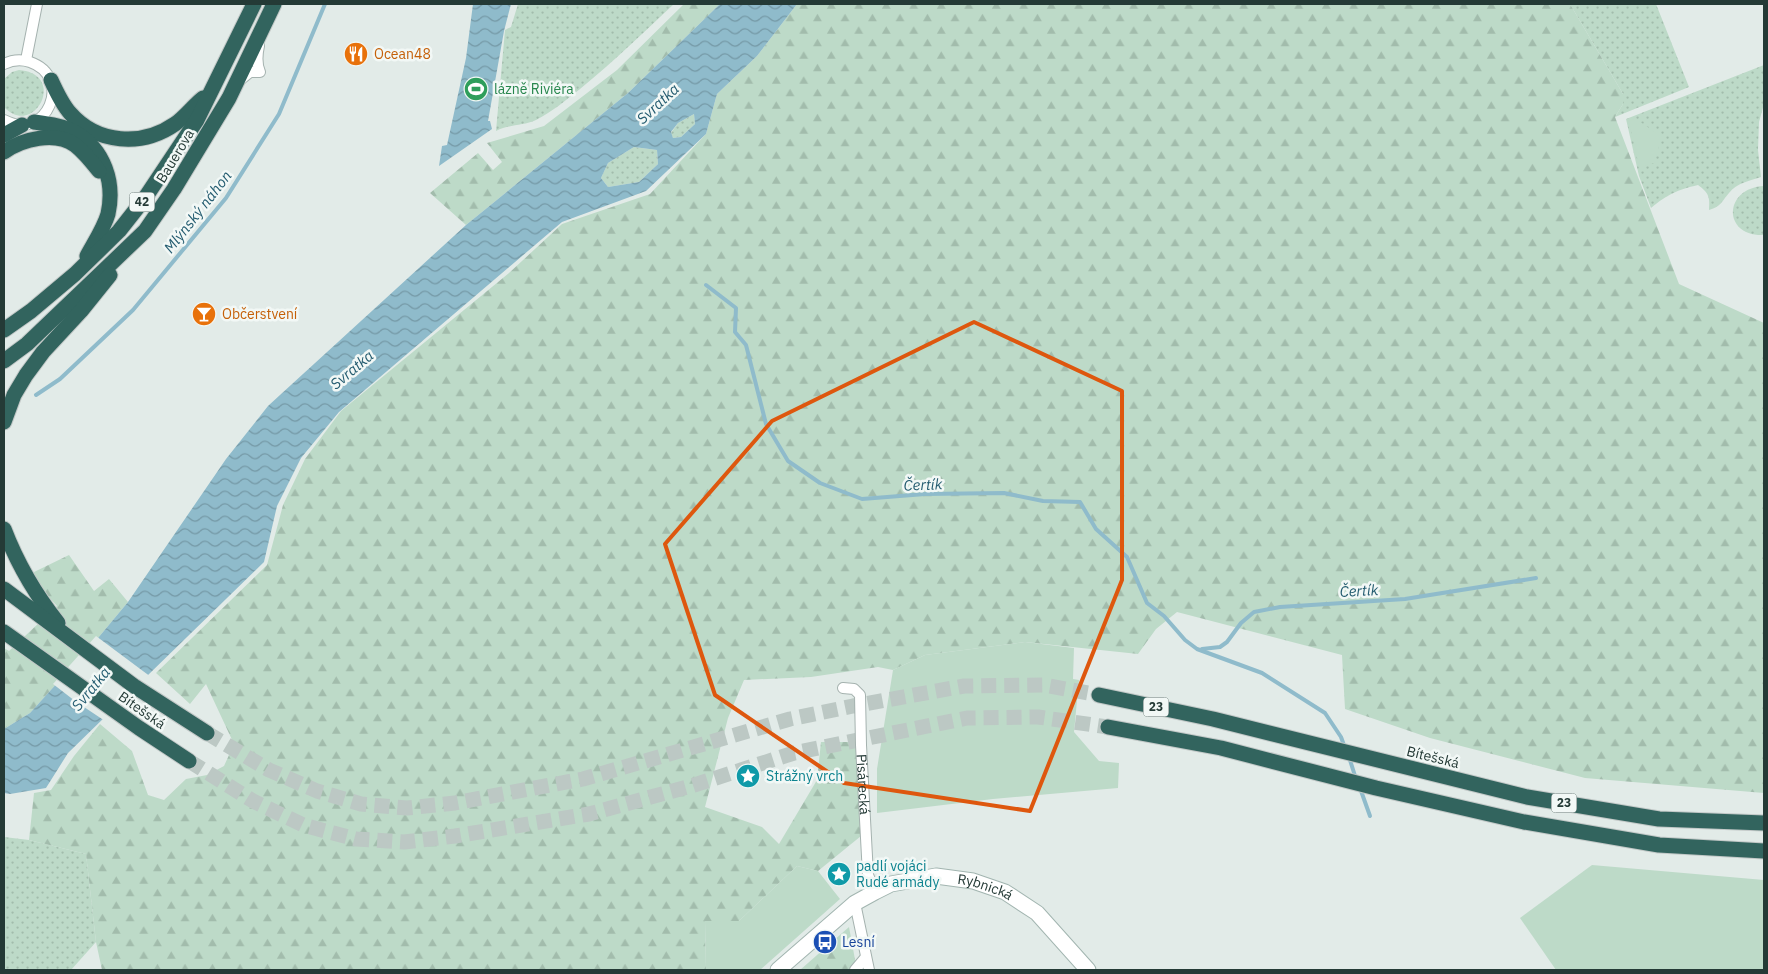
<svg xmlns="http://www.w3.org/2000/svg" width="1768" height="974" font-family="'IBM Plex Sans',sans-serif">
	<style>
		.grass { fill: url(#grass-dots) }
		.forest { fill: url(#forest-firs) }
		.green { fill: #bddac8 }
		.water { fill: url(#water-waves); fill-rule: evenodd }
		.pier { fill: #e2ebe8 }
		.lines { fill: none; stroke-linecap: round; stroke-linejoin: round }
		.stream { stroke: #8fbbcb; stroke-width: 4 }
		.highway-tunnel { stroke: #bcc8c4; stroke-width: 15; stroke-dasharray: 15 8; stroke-linecap: butt }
		.street-casing { stroke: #a5b2af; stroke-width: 12 }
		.secondary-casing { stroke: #a2b5b0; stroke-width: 17 }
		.highway-casing { stroke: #c2c8c7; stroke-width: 17 }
		.street { stroke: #fff; stroke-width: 10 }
		.secondary { stroke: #fff; stroke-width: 15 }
		.highway { stroke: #32645e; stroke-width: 15 }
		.marked { fill: none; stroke: #de570e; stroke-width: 4; stroke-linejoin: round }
		.labels { text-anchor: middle; stroke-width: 5; stroke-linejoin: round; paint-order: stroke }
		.shield { fill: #f2f8f6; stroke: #627370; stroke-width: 1 }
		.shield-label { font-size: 12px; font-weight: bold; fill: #243a36 }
		.food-label { font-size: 14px; fill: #c56008; stroke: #f2f8f6; text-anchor: start }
		.leisure-label { font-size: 14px; fill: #27864d; stroke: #f2f8f6; text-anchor: start }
		.street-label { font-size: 14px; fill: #243a36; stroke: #f2f8f6 }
		.culture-label { font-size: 14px; fill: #0d838f; stroke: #f2f8f6; text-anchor: start }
		.transit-label { font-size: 14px; fill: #164399; stroke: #f2f8f6; text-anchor: start }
		.water-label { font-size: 15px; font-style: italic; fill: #245c70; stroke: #f2f8f6 }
	</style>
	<defs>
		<pattern id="grass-dots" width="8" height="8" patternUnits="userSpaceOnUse" patternTransform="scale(1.25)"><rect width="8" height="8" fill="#bddac8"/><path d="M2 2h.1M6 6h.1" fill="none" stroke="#a2bcac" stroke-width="1.8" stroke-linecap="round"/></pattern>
		<pattern id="forest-firs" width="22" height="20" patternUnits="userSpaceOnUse" patternTransform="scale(1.25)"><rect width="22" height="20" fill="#bddac8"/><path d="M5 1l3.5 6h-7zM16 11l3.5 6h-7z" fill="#a2bcac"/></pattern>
		<pattern id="water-waves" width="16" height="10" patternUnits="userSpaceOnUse" patternTransform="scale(1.25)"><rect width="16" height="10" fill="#8fbbcb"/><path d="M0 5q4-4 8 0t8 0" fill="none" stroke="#7599a6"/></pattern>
	</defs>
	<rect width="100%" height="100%" fill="#e2ebe8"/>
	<g class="grass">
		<path d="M 518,4 L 674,4 C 643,33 613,62 580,89 C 566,100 552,112 536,120 C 523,126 510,124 496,131 L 505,30 L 511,27 Z"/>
		<path d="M 1570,4 L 1656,4 L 1689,87 L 1615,117 L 1623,104 L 1623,94 Z"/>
		<path d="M 1764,65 L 1764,104 L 1759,122 L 1758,150 L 1761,177 C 1749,181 1737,183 1729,193 C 1721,202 1722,206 1709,210 C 1710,197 1709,193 1698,185 C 1677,190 1668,194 1651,208 L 1639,176 L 1626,119 Z"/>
		<path d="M 19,70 C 68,74 34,139 4,107 L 4,79 L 12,72 Z"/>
		<path d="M 694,114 L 695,124 L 681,137 L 673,138 L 671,133 L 678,123 Z"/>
		<path d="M 634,147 L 657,150 L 658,164 L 639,182 L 608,187 L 601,178 L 608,163 Z"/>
		<path d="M 1764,186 L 1764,235 C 1722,237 1723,188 1764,186 Z"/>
		<path d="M 4,837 L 29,840 L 86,854 L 96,942 L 71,970 L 4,970 Z"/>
	</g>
	<g class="forest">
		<path d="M 684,4 L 720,4 L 628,93 L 466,225 L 430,193 L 478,153 L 493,170 L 502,162 L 487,143 L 544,126 L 617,70 Z"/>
		<path d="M 797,4 L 1570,4 L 1623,94 L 1623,104 L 1615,117 L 1679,284 L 1764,323 L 1764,793 L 1585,778 L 1430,738 L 1345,709 L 1342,655 L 1177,612 L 1156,629 L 1138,654 L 1025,642 L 925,655 L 893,670 L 878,667 L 811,677 L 744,680 L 728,718 L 705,807 L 762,827 L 779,844 L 817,780 L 821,742 L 857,742 L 861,836 L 818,871 L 797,866 L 739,921 L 705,921 L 706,970 L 102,970 L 96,942 L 86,854 L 29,840 L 34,793 L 51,790 L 74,756 L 100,724 L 132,751 L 148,795 L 164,800 L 186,779 L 207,775 L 224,766 L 234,744 L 206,684 L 190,704 L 156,673 L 267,565 L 283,505 L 305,459 L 341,411 L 509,273 L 562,224 L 650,194 L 706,134 L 717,94 L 757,56 Z"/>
		<path d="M 69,555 L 94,591 L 109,579 L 128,602 L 98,638 L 30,713 L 4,729 L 4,648 L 9,651 L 57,606 L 44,592 L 32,573 Z"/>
		<path d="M 849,927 L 856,965 L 850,970 L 800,970 Z"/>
	</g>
	<g class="green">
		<path d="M 1636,119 L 1662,137 L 1654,163 L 1639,167 L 1629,121 Z"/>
		<path d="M 1025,642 L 1074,648 L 1073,679 L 1079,680 L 1074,732 L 1099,761 L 1119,763 L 1118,788 L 993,799 L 877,813 L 877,769 L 893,670 L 925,655 Z"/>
		<path d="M 1592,865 L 1764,880 L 1764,970 L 1556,970 L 1520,918 Z"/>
		<path d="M 797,866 L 818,871 L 840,899 L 760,970 L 706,970 L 705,921 L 739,921 Z"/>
	</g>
	<g class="water">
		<path d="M 473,4 L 511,4 L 504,31 L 488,121 L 490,121 L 492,129 L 439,166 L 442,146 L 447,145 L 466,58 Z"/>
		<path d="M 720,4 L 797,4 L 757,56 L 717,94 L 706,134 L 646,191 L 562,222 L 339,412 L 301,458 L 277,506 L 264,562 L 68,753 L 46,788 L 10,794 L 4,793 L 4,729 L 30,713 L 98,638 L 128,602 L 226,459 L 268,406 L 466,225 L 628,93 ZM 694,114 L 695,124 L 681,137 L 673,138 L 671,132 L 678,123 ZM 634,147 L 657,150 L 658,164 L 639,182 L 608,187 L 601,178 L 608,163 Z"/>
	</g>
	<path class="pier" d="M 96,636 L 151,677 L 105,721 L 75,701 L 53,684 Z"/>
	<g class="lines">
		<g class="stream">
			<path d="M 706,285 L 736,308 L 735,332 L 746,345 L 766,424 L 788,461 L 820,483 L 862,499 L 925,494 L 1004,493 L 1043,501 L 1080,502 L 1096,529 L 1127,557 L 1147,603 L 1164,616 L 1185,640 L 1197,649 L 1262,673 L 1325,713 L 1341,737 L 1345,748"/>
			<path d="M 36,395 L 60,379 L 133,310 L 226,198 L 279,114 L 325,4"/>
			<path d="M 1202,649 L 1220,647 L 1227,642 L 1241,623 L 1254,612 L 1280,607 L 1405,599 L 1536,578"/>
			<path d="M 1349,757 L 1356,779"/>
			<path d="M 1360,788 L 1370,816"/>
		</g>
		<g class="highway-tunnel">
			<path d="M 207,733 L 269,770 L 317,791 L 361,804 L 407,808 L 455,803 L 583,779 L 790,719 L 853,706 L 964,686 L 1044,685 L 1099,695"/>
			<path d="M 189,761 L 253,801 L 303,825 L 356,839 L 404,842 L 455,836 L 589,814 L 691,786 L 794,753 L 967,718 L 1038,717 L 1108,727"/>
		</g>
		<g class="street-casing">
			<g id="street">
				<path d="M 26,60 L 37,4"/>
				<path d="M 4,64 C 12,60 21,59 30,62 C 74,77 47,143 4,120"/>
				<path d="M 240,80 L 250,72 L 260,72 C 256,63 257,55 259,46"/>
				<path id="s1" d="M 843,688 L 854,689 L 860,695 L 861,745 L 868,875 L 875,892"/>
				<path d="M 855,903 L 869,970"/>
				<path d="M 855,970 L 866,957"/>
			</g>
		</g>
		<g class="secondary-casing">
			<g id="secondary">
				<path id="s2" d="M 778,970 L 855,903 L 875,892 L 891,884 L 936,876 L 973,881 L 1005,892 L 1037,913 L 1088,970"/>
			</g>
		</g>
		<g class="highway-casing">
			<g id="highway">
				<path d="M 51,80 C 56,91 62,104 70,113 C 97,144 142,147 175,124 C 185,117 193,106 203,98"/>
				<path d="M 34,122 C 48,124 64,126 76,133 C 104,150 115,182 108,214 C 104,228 94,243 87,256"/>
				<path d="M 4,135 L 22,125"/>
				<path d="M 4,152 C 22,139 55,131 75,145 C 84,152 92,162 99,171"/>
				<path d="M 4,330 L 31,311 L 75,274 L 119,231 L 145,198 L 197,120 L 254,4"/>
				<path d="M 4,361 L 27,344 L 145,231 L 174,189 L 229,98 L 274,4"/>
				<path d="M 4,422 L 14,395 L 26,375 L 43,352 L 81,311 L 110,275"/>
				<path d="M 4,529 C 17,563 35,594 58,623"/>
				<path d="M 4,589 L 134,686 L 207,733"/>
				<path d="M 4,632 L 139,728 L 189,761"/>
				<path d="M 1099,695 L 1213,719 L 1527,797 L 1659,819 L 1764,823"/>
				<path d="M 1108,727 L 1221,748 L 1376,788 L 1524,822 L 1659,845 L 1764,851"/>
			</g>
		</g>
		<use href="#street" class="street"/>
		<use href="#secondary" class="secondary"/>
		<use href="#highway" class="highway"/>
	</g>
	<path class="marked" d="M 974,322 L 1122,391 L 1122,580 L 1030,811 L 844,783 L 715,695 L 665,544 L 772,421 Z"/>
	<defs>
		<g id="restaurant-disc" transform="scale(1.25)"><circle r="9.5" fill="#e8710a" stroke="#f2f8f6"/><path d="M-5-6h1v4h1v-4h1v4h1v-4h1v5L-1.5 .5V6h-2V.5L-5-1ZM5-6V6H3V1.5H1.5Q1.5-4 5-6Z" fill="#fff"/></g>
		<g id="stadium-disc" transform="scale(1.25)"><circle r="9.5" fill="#2e9e5b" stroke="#f2f8f6"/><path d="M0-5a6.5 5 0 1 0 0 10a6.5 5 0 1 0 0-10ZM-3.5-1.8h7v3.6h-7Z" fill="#fff"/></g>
		<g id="bar-disc" transform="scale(1.25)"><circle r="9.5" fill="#e8710a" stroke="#f2f8f6"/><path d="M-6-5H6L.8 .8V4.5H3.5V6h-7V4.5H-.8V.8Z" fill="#fff"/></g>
		<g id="sight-disc" transform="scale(1.25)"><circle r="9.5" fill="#0f9aa8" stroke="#f2f8f6"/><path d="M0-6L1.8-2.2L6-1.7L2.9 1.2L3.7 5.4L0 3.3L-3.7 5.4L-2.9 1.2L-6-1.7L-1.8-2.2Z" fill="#fff"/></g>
		<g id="bus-disc" transform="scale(1.25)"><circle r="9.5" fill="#1a4fb4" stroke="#f2f8f6"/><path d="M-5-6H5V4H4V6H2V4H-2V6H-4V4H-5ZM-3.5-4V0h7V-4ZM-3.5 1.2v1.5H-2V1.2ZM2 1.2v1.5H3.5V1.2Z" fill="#fff"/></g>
	</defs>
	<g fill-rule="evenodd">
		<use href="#restaurant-disc" x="356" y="54"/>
		<use href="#stadium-disc" x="476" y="89"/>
		<use href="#bar-disc" x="204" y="314"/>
		<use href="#sight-disc" x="748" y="776"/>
		<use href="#sight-disc" x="839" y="874"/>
		<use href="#bus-disc" x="825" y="942"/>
	</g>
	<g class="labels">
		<g class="shield">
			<rect x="129.5" y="192.5" width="25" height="19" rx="4"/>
			<rect x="1143.5" y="697.5" width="25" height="19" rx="4"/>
			<rect x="1551.5" y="793.5" width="25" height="19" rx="4"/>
		</g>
		<g class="shield-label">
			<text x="142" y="206">42</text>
			<text x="1156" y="711">23</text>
			<text x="1564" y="807">23</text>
		</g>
		<g class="food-label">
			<text x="374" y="59">Ocean48</text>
			<text x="222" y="319">Občerstvení</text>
		</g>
		<g class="leisure-label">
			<text x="494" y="94">lázně Riviéra</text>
		</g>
		<g class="street-label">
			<text transform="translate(175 156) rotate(-59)" y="5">Bauerova</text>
			<text transform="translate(142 710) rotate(35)" y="5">Bítešská</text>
			<text transform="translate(1433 757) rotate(14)" y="5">Bítešská</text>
			<text dy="5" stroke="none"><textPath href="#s1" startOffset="109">Pisárecká</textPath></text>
			<text dy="5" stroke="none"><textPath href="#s2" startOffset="239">Rybnická</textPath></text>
		</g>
		<g class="culture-label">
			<text x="766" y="781">Strážný vrch</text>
			<text x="856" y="871">padlí vojáci<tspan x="856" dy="16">Rudé armády</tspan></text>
		</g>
		<g class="transit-label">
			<text x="842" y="947">Lesní</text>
		</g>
		<g class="water-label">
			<text transform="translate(658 104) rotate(-43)" y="5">Svratka</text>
			<text transform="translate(198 212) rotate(-52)" y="5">Mlýnský náhon</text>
			<text transform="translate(352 370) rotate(-40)" y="5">Svratka</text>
			<text transform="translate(923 485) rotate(-2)" y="5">Čertík</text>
			<text transform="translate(1359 591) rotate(-3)" y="5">Čertík</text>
			<text transform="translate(91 689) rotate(-51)" y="5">Svratka</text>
		</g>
	</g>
	<rect width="1768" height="974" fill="none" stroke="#243a36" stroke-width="10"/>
</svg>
